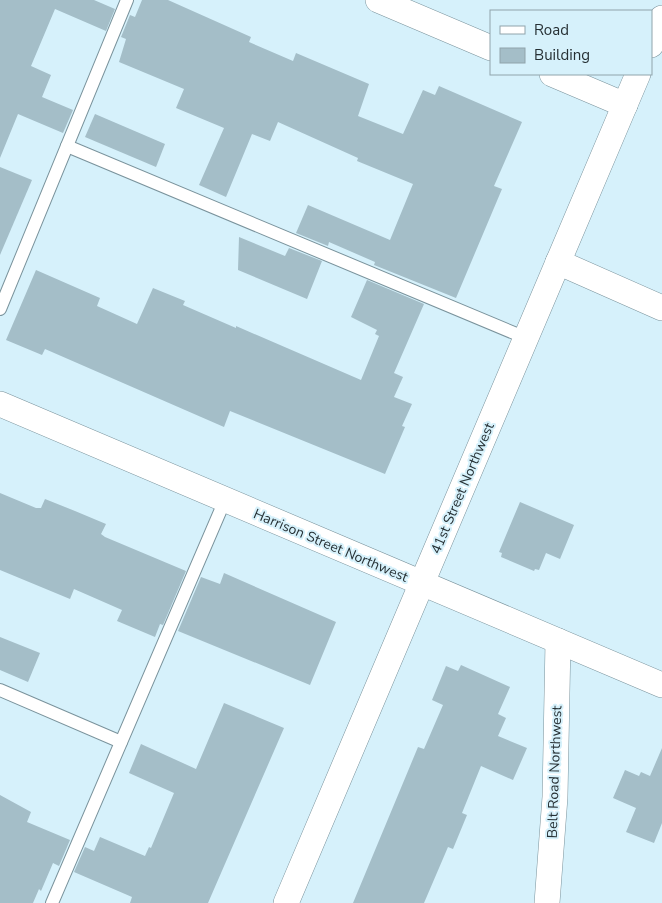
<svg xmlns="http://www.w3.org/2000/svg" width="662" height="903" font-family="'Nunito Sans',sans-serif">
	<style>
		.building { fill: #a4bec8 }
		.lines { fill: none; stroke-linecap: round; stroke-linejoin: round }
		.lane-casing { stroke: #7a939c; stroke-width: 14 }
		.street-casing { stroke: #7a939c; stroke-width: 26 }
		.lane { stroke: #fff; stroke-width: 12 }
		.street { stroke: #fff; stroke-width: 25 }
		.labels { text-anchor: middle; stroke-width: 4; stroke-linejoin: round; paint-order: stroke }
		.street-label { font-size: 14px; fill: #263034; stroke: #d6f1fb }
	</style>
	<rect width="100%" height="100%" fill="#d6f1fb"/>
	<g class="building">
		<path d="M 0,0 L 94,0 L 115,9 L 106,31 L 55,9 L 31,66 L 51,75 L 42,97 L 73,110 L 63,133 L 18,114 L 0,158 Z"/>
		<path d="M 142,0 L 168,0 L 251,37 L 249,42 L 293,61 L 296,53 L 369,84 L 358,116 L 403,134 L 423,90 L 435,95 L 439,86 L 522,122 L 494,186 L 502,189 L 456,298 L 374,265 L 375,262 L 329,242 L 328,246 L 296,233 L 308,205 L 390,240 L 413,184 L 357,161 L 358,158 L 278,122 L 270,141 L 252,134 L 226,197 L 199,185 L 224,128 L 176,108 L 184,89 L 119,62 L 126,39 L 121,37 L 130,15 L 135,17 Z"/>
		<path d="M 95,114 L 165,144 L 156,167 L 85,137 Z"/>
		<path d="M 0,167 L 32,180 L 0,255 Z"/>
		<path d="M 239,237 L 285,256 L 289,248 L 322,261 L 307,299 L 238,270 Z"/>
		<path d="M 36,270 L 100,298 L 97,306 L 137,324 L 153,288 L 185,301 L 183,305 L 236,328 L 236,326 L 361,380 L 379,336 L 375,334 L 377,330 L 351,317 L 367,280 L 424,304 L 394,373 L 403,377 L 394,397 L 412,404 L 402,426 L 405,427 L 385,474 L 230,411 L 224,427 L 45,349 L 42,355 L 6,340 Z"/>
		<path d="M 0,493 L 36,508 L 41,508 L 45,499 L 75,511 L 106,524 L 101,534 L 105,537 L 186,571 L 163,625 L 160,624 L 155,637 L 117,621 L 122,610 L 74,589 L 70,599 L 0,570 Z"/>
		<path d="M 520,502 L 574,525 L 560,559 L 546,553 L 539,570 L 535,569 L 534,571 L 501,557 L 502,553 L 499,552 Z"/>
		<path d="M 224,573 L 336,622 L 310,685 L 178,631 L 201,577 L 220,584 Z"/>
		<path d="M 0,637 L 40,653 L 28,682 L 0,670 Z"/>
		<path d="M 461,665 L 510,687 L 498,714 L 506,718 L 498,736 L 527,748 L 513,780 L 481,766 L 462,813 L 467,815 L 453,849 L 448,847 L 424,903 L 353,903 L 418,747 L 424,749 L 443,705 L 432,700 L 446,666 L 458,671 Z"/>
		<path d="M 224,703 L 284,728 L 208,903 L 130,903 L 132,897 L 74,872 L 85,847 L 94,851 L 100,837 L 145,856 L 149,847 L 151,848 L 174,793 L 129,773 L 141,744 L 196,769 Z"/>
		<path d="M 662,748 L 662,823 L 654,843 L 626,832 L 636,808 L 613,798 L 625,770 L 639,776 L 641,772 L 650,776 Z"/>
		<path d="M 0,795 L 31,812 L 27,822 L 70,840 L 59,866 L 53,863 L 41,891 L 39,889 L 33,903 L 0,903 Z"/>
	</g>
	<g class="lines">
		<g class="lane-casing">
			<g id="lane">
				<path d="M 67,146 L 526,338"/>
				<path d="M 0,309 L 127,0"/>
				<path d="M 0,690 L 121,742"/>
				<path d="M 52,903 L 225,500"/>
			</g>
		</g>
		<g class="street-casing">
			<g id="street">
				<path d="M 378,0 L 491,48"/>
				<path d="M 651,45 L 662,18"/>
				<path d="M 552,74 L 625,105"/>
				<path d="M 558,262 L 662,308"/>
				<path d="M 0,404 L 662,685"/>
				<path d="M 286,903 L 638,74"/>
				<path d="M 547,903 L 555,797 L 558,641"/>
			</g>
		</g>
		<use href="#lane" class="lane"/>
		<use href="#street" class="street"/>
	</g>
	<g class="labels">
		<g class="street-label">
			<text transform="translate(462 488) rotate(-67)" y="5">41st Street Northwest</text>
			<text transform="translate(331 545) rotate(23)" y="5">Harrison Street Northwest</text>
			<text transform="translate(554 772) rotate(-88)" y="5">Belt Road Northwest</text>
		</g>
	</g>
	<rect x="490" y="10" width="162" height="65" fill="#d6f1fb" stroke="#90a4ab"/>
	<rect x="500" y="26" width="25" height="8" fill="#ffffff" stroke="#90a4ab"/>
	<text x="534" y="35" font-size="15" fill="#263034">Road</text>
	<rect x="500" y="48" width="25" height="15" fill="#a4bec8" stroke="#90a4ab"/>
	<text x="534" y="60" font-size="15" fill="#263034">Building</text>
</svg>
